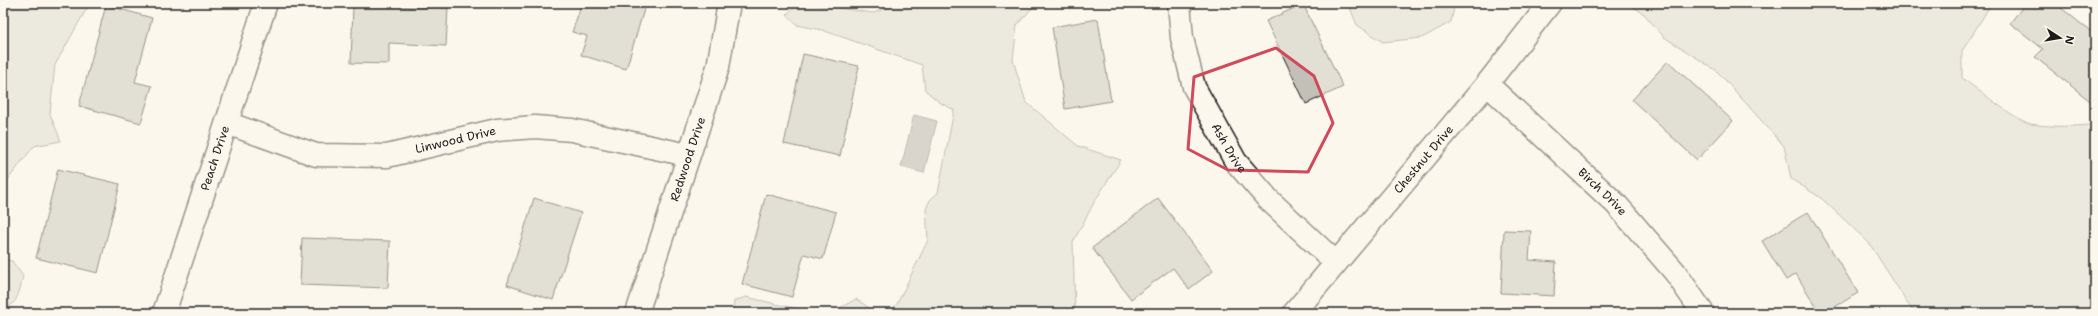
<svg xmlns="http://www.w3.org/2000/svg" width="2098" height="316" font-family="'Shantell Sans',sans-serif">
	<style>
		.green { fill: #dad7ce; stroke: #7b7a75 }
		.water { fill: #afaca5; stroke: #74726e }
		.building { fill: #c3c0b8; stroke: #1c1c1c }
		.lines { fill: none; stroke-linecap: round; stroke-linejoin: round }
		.street-casing { stroke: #1c1c1c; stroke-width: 25 }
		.street { stroke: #fbf7ec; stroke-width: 22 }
		.marked { fill: none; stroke: #d1495b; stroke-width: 3; stroke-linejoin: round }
		.labels { text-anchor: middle; stroke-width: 3.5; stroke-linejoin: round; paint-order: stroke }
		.street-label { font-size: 12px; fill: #1c1c1c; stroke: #fbf7ec }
	</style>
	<rect width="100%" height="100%" fill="#fbf7ec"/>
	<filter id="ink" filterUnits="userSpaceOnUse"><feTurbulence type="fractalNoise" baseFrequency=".025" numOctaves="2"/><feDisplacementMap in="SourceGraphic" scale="8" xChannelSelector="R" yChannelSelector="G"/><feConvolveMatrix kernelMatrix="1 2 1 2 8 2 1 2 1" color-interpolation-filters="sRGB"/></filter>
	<g filter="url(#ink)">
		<g class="green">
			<path d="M 3,3 L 96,3 L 87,8 L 55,65 L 50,114 L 61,141 L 34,146 L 3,186 Z"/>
			<path d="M 805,3 L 873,13 L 901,3 L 1043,3 L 1035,5 L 1017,25 L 1013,60 L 1026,102 L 1078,146 L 1121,160 L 1096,199 L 1073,242 L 1075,313 L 888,313 L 897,304 L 928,240 L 926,209 L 930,200 L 938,193 L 954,110 L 939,102 L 925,90 L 922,65 L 822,30 L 797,25 L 787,14 L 796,6 Z"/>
			<path d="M 1348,3 L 1455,3 L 1451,22 L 1422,38 L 1383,42 L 1357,25 Z"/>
			<path d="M 1627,3 L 1992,3 L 1962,51 L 1962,78 C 1976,88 2017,121 2031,124 C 2049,127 2077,127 2095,124 L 2095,206 L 2089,236 L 2095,246 L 2095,313 L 1914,313 L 1869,243 L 1821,198 L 1791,179 L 1784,146 L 1717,71 L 1664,37 L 1644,14 Z"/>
			<path d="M 3,260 L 12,261 L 23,276 C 20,288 18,307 3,308 Z"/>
			<path d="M 746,297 L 815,313 L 733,312 L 734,301 Z"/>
			<path d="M 856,299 L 877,313 L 831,313 Z"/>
		</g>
		<path class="water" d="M 914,115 L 937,121 L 924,173 L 901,167 Z"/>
		<g class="building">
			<path d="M 582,3 L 646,3 L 626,69 L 581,55 L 587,36 L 572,32 Z"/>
			<path d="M 2026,3 L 2055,3 L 2095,35 L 2095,105 L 2035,57 L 2043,49 L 2010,23 Z"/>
			<path d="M 1303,4 L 1343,87 L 1306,104 L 1266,21 Z"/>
			<path d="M 106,5 L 152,18 L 135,82 L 152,86 L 141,123 L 79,106 Z"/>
			<path d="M 353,5 L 448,8 L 446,46 L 389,43 L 389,64 L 351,63 Z"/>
			<path d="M 1098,19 L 1111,101 L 1065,109 L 1052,27 Z"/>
			<path d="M 803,54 L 859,66 L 840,156 L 784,144 Z"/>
			<path d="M 1668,61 L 1733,121 L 1697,160 L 1632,100 Z"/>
			<path d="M 58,169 L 120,184 L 98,273 L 36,258 Z"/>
			<path d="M 766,194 L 836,212 L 823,259 L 804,254 L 792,297 L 742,284 Z"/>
			<path d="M 534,198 L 581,213 L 553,300 L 507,285 Z"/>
			<path d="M 1158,198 L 1213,271 L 1189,289 L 1173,268 L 1131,299 L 1092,248 Z"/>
			<path d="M 1808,212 L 1858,293 L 1825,313 L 1820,313 L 1796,274 L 1786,280 L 1762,241 Z"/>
			<path d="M 1504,230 L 1531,231 L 1529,260 L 1556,262 L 1554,296 L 1501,293 Z"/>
			<path d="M 302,238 L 390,241 L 388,288 L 300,285 Z"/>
		</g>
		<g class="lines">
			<g class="street-casing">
				<g id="street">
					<path id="s1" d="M 1179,3 L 1182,38 L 1194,87 L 1236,162 L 1268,199 L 1335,262"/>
					<path id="s2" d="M 1487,84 L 1616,204 L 1675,272 L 1703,313"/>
					<path id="s3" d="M 227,123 L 316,155 L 387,156 L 497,130 L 535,127 L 572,130 L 688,155"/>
					<path id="s4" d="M 164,313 L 266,3"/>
					<path id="s5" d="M 637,313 L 718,67 L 729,3"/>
					<path id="s6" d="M 1294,313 L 1487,84 L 1550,3"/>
				</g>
			</g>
			<use href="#street" class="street"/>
		</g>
	</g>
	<path d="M0 0H2098V316H0ZM 1276,48 L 1314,76 L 1333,123 L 1308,172 L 1228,170 L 1188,149 L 1194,77 Z" fill="#fbf7ec" fill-opacity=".55" fill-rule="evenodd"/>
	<path class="marked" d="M 1276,48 L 1314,76 L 1333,123 L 1308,172 L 1228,170 L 1188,149 L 1194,77 Z"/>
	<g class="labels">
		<g class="street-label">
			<text dy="4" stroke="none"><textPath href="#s3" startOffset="236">Linwood Drive</textPath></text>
			<text dy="4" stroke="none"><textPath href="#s1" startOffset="156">Ash Drive</textPath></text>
			<text dy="4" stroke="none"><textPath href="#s4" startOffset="163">Peach Drive</textPath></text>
			<text dy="4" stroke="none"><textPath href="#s5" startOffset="162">Redwood Drive</textPath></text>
			<text dy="4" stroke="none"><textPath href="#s6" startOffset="201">Chestnut Drive</textPath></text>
			<text dy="4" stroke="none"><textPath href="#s2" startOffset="158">Birch Drive</textPath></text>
		</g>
	</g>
	<rect width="2098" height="316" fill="none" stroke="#fbf7ec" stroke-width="16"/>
	<rect x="8" y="8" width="2082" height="300" fill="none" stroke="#1c1c1c" stroke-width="1.5" filter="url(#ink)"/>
	<g transform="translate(2060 38) rotate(102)" stroke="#fbf7ec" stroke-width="3" paint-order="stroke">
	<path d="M0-3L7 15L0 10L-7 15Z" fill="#1c1c1c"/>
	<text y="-6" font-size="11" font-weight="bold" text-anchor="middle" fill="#1c1c1c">N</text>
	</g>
</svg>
